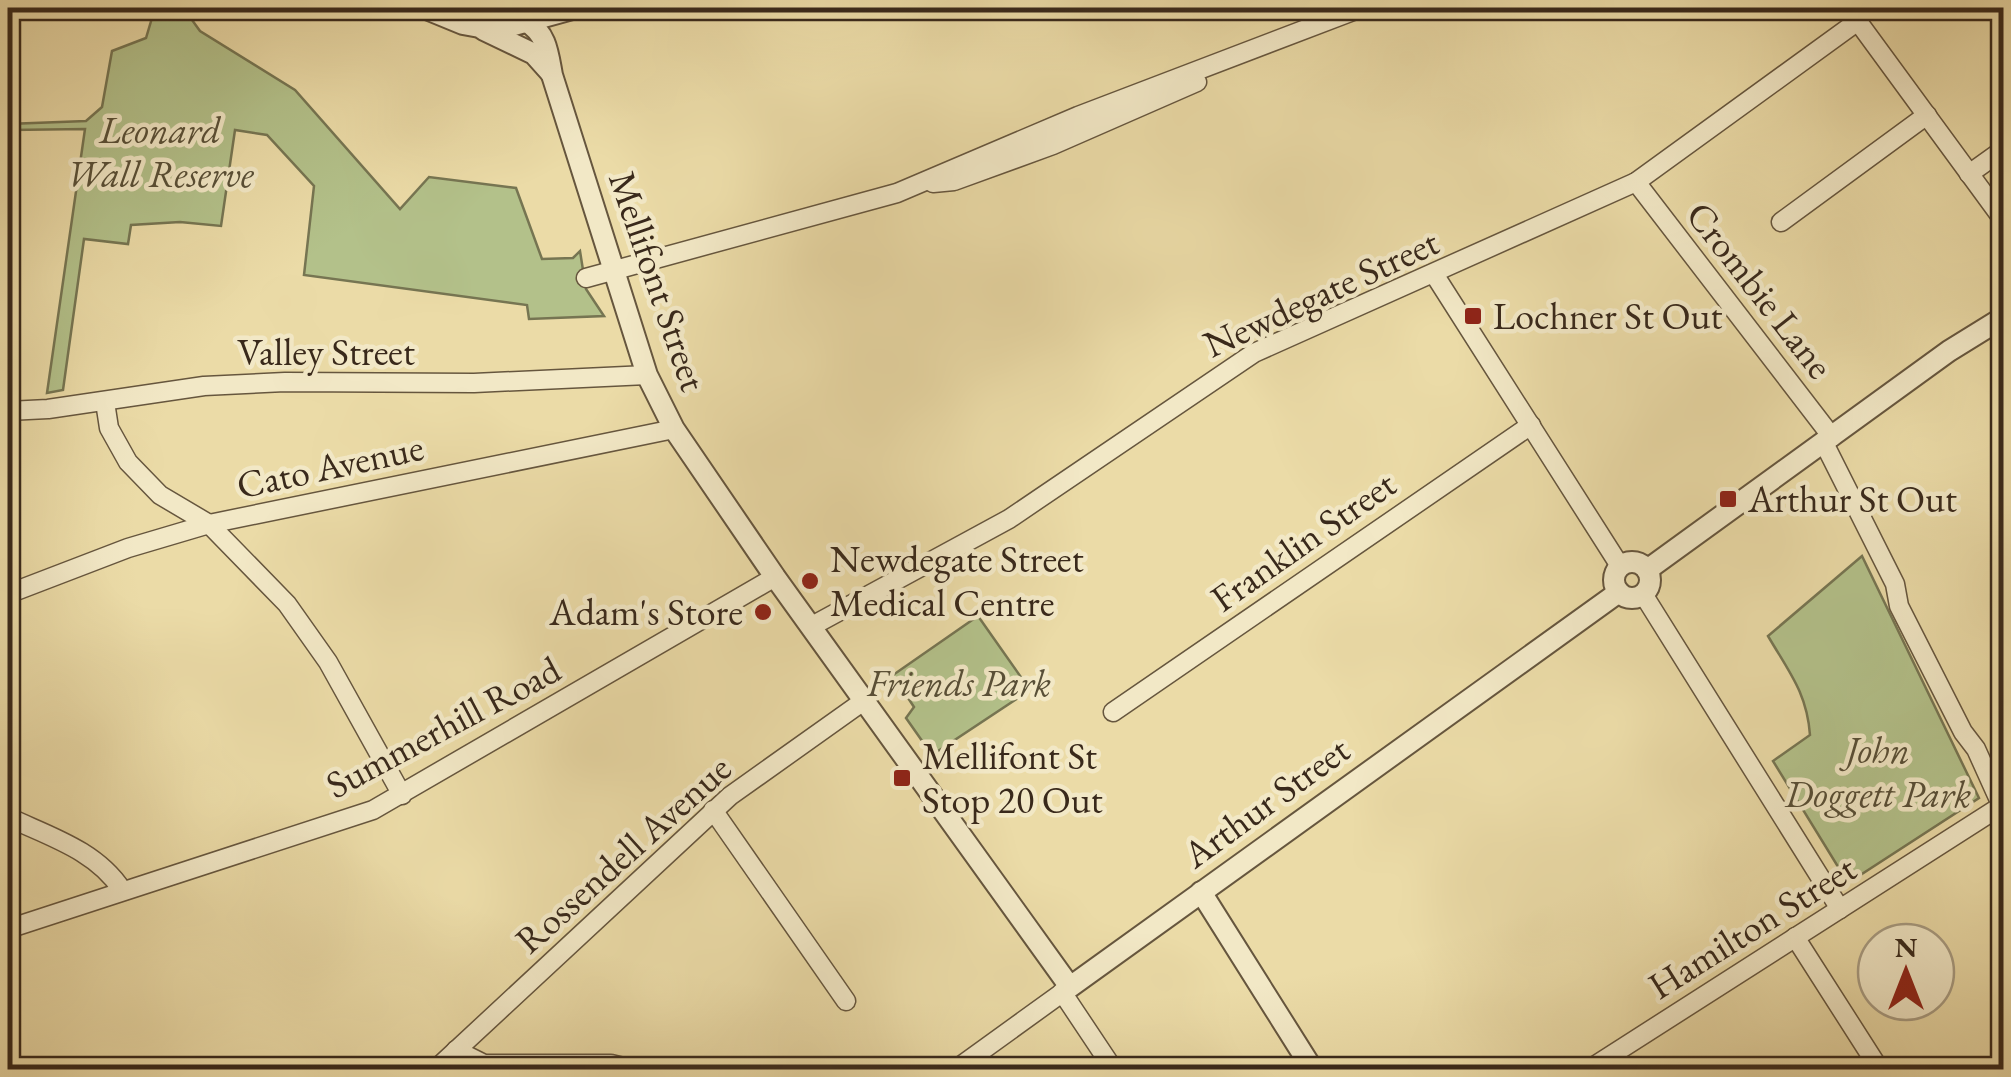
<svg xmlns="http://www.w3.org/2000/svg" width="2011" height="1077" font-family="'EB Garamond',serif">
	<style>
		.green { fill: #b3c18a; stroke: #767552; stroke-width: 2.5 }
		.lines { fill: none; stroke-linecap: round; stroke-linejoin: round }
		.minor-casing { stroke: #66563e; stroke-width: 21 }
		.tertiary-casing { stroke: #66563e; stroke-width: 24 }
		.minor { stroke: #f2e8c6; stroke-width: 18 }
		.tertiary { stroke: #f2e8c6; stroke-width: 20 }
		.poi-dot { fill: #8f2418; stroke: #f2e8c6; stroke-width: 4 }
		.labels { text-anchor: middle; stroke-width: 9; stroke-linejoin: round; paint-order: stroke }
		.park-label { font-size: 38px; font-style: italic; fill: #584f37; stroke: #f2e8c6 }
		.street-label { font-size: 38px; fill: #39291b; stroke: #f2e8c6 }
		.poi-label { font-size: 38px; fill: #39291b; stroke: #f2e8c6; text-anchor: start }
	</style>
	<rect width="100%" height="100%" fill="#ebdba7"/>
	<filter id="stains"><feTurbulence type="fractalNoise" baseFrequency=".002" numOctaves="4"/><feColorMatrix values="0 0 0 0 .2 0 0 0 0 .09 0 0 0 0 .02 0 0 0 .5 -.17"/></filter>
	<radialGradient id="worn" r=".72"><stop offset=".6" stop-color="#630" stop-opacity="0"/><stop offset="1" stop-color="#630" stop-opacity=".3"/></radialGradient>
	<g class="green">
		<path d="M 155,8 L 194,8 L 192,20 L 200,31 L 295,90 L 400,209 L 429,177 L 516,188 L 542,259 L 573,258 L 580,251 L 586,289 L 604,316 L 529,319 L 527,305 L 304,275 L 314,186 L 267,135 L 235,130 L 221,226 L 180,222 L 131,225 L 128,244 L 84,239 L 63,390 L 47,393 L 85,129 L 10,130 L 8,124 L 86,121 L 102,107 L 112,51 L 146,38 Z"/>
		<path d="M 1862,556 L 1979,798 L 1848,883 L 1773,761 L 1810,735 C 1807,693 1789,672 1768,636 Z"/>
		<path d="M 978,616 L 1030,690 L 932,755 L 906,718 L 914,707 L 893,675 Z"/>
	</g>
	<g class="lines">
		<g class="minor-casing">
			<g id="minor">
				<path d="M 1848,8 L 2004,221"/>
				<path d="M 1969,174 L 2004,149"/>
				<path d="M 1636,182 L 1832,437"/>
				<path d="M 933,183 L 954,181 L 1053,145 L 1197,82"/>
				<path d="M 1781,222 L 1927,115"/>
				<path d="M 1434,274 L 1620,566"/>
				<path d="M 586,278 L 897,193 L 1078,116 L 1361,8"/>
				<path d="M 105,402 L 109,428 L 128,462 L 160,495 L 209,524 L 287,604 L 328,662 L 402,795"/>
				<path d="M 8,411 L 48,409 L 204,386 L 285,382 L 474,383 L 647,375"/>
				<path d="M 1824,443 L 1895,584 L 1899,606 L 1963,732 L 1976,749 L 2004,811"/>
				<path d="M 8,594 L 128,548 L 209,524 L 674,429"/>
				<path d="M 1643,594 L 1840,909"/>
				<path d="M 812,626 L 1009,519 L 1254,353 L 1636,182 L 1858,21"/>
				<path d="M 1113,712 L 1531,425"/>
				<path d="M 713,810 L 846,1001"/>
				<path d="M 8,817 C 48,836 96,850 122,890"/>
				<path d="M 8,929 L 373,810 L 775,577"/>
				<path d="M 1795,937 L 1880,1070"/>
				<path d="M 1062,992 L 1114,1070"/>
				<path d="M 456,1050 L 484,1064 L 611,1064 L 636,1070"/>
				<path d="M 435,1070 L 730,796 L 865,700"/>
				<path d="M 955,1070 L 1070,987"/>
				<path d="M 1588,1070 L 2001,806"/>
			</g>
		</g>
		<g class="tertiary-casing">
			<g id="tertiary">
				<path d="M 424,8 L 463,24 L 496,30 L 576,8"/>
				<path d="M 527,22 C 547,34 548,54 552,75 L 647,375 L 674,429 L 775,577 L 1070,987 L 1619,592"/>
				<path d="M 484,30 L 534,54 L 551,73"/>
				<circle cx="1632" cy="580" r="18"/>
				<path d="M 1647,570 L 1949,351 L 2004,317"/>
				<path d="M 1201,892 L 1313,1070"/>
			</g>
		</g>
		<use href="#minor" class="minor"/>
		<use href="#tertiary" class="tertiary"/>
	</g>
	<g class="poi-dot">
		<rect x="1463" y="306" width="20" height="20" rx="5"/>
		<rect x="1718" y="489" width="20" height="20" rx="5"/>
		<circle cx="810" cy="581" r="10"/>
		<circle cx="763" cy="612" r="10"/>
		<rect x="892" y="768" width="20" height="20" rx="5"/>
	</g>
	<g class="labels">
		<g class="park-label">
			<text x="160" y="143">Leonard<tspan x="160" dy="44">Wall Reserve</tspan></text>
			<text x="959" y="696">Friends Park</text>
			<text x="1878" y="763">John<tspan x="1878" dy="44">Doggett Park</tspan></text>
		</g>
		<g class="street-label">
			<text transform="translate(658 281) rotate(71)" y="13">Mellifont Street</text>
			<text transform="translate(1760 290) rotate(52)" y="13">Crombie Lane</text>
			<text transform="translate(1321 293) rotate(-25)" y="13">Newdegate Street</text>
			<text x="326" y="365">Valley Street</text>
			<text transform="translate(330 466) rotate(-12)" y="13">Cato Avenue</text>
			<text transform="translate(1303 541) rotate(-35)" y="13">Franklin Street</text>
			<text transform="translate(443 727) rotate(-28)" y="13">Summerhill Road</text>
			<text transform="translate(1266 802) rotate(-36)" y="13">Arthur Street</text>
			<text transform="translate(623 854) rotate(-42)" y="13">Rossendell Avenue</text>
			<text transform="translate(1752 927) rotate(-32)" y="13">Hamilton Street</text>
		</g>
		<g class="poi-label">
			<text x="1493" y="329">Lochner St Out</text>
			<text x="1748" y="512">Arthur St Out</text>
			<text x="830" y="572">Newdegate Street<tspan x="830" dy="44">Medical Centre</tspan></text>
			<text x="743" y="625" text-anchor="end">Adam's Store</text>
			<text x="922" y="769">Mellifont St<tspan x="922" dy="44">Stop 20 Out</tspan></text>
		</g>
	</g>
	<rect width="2011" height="1077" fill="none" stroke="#ebdba7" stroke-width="40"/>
	<rect x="10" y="10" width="1991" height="1057" fill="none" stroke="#39291b" stroke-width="5"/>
	<rect x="20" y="20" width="1971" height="1037" fill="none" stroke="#39291b" stroke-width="2.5"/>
	<g transform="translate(1906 972)"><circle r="48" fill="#f2e8c6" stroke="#a89c82" stroke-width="2.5"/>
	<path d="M0-8L18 38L0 25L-18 38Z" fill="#8f2418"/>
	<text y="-15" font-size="28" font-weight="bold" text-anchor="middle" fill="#39291b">N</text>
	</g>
	<rect width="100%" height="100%" filter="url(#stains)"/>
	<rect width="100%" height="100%" fill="url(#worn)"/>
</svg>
